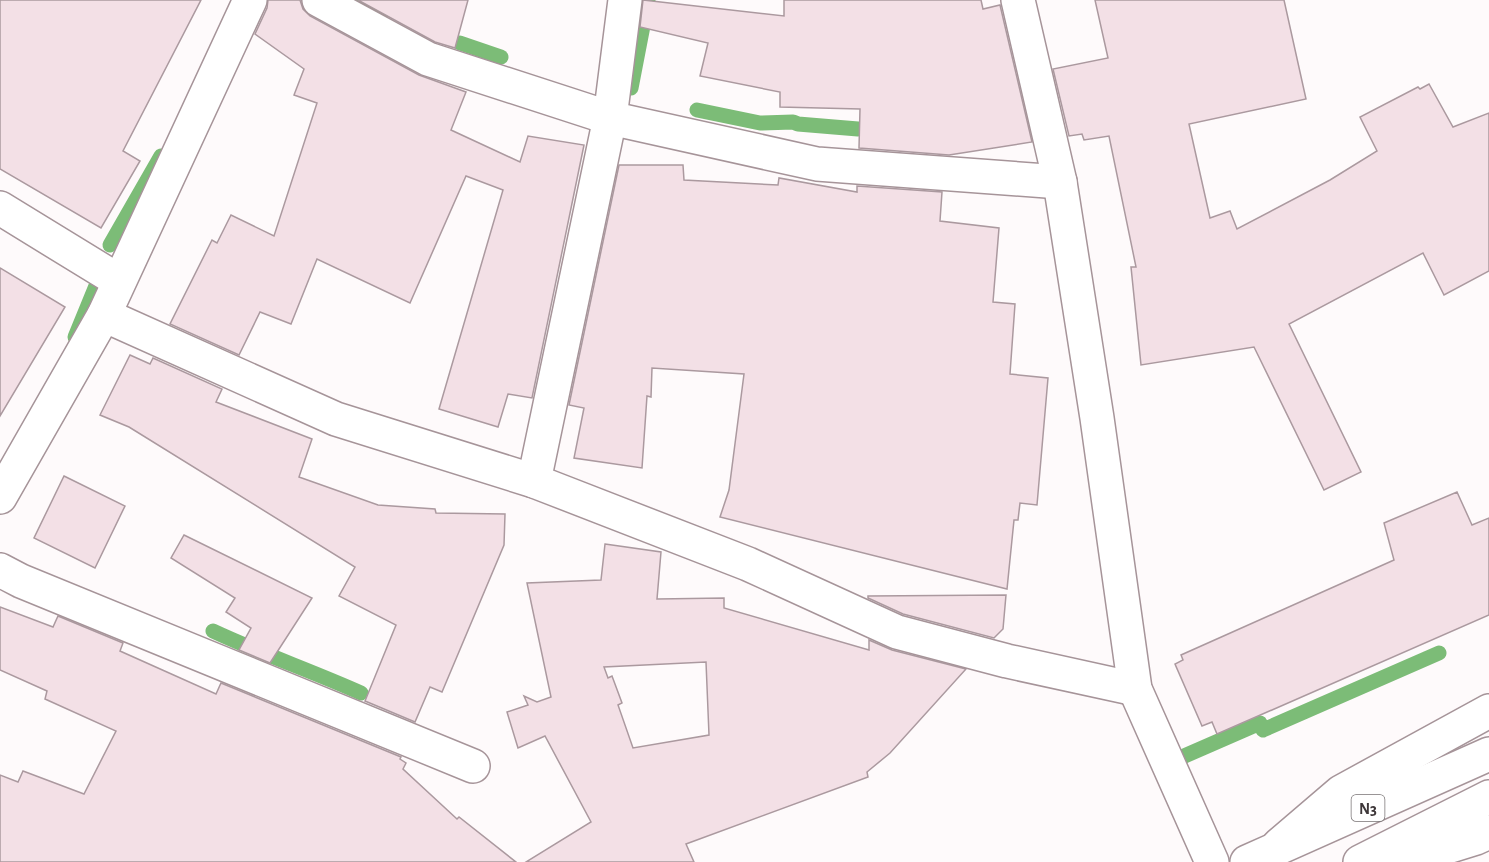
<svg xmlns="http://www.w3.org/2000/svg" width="1489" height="862" font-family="'Alegreya Sans',sans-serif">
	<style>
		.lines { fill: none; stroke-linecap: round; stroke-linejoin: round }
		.stream { stroke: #7cbc77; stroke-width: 15 }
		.building { fill: #f3e0e6; stroke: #ab999f; stroke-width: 1.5; fill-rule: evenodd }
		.minor-casing { stroke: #a69499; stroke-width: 36 }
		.primary-casing { stroke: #a69499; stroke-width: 36 }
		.trunk-casing { stroke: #a69499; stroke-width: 36 }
		.minor { stroke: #fff; stroke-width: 33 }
		.primary { stroke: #fff; stroke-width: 33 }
		.trunk { stroke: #fff; stroke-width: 33 }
		.labels { text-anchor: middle; stroke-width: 5; stroke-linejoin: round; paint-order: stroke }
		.shield { fill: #fff; stroke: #787374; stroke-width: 1.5 }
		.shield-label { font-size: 16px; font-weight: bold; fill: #3e3739 }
	</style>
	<rect width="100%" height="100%" fill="#fefafb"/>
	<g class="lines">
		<g class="stream">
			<path d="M 354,0 L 384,11"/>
			<path d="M 460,43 L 501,57"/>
			<path d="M 631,88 L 648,0"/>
			<path d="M 697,110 L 760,123 L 793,122 L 798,124 L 858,129"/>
			<path d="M 110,245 L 161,156"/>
			<path d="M 75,337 L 100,276"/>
			<path d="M 213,631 C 262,654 312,671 361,693"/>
			<path d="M 1182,757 L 1260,723 L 1263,730 L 1439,653"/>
		</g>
	</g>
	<g class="building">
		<path d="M 0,0 L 201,0 L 123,151 L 140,161 L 101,228 L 0,169 Z"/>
		<path d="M 268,0 L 300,0 L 303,9 L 310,16 L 419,75 L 466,92 L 451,130 L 520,162 L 528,136 L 584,145 L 532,398 L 508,394 L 498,427 L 439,409 L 503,190 L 466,176 L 410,303 L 317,259 L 291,324 L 260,312 L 239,355 L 170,324 L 212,240 L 217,243 L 231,215 L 274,236 L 317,103 L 294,95 L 304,69 L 255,34 L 267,8 Z"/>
		<path d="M 358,0 L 468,0 L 455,48 L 435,42 Z"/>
		<path d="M 643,0 L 784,16 L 784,0 L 981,0 L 983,9 L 1000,5 L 1032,142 L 949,155 L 859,148 L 860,109 L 780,107 L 780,92 L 700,76 L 708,43 L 640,27 Z"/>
		<path d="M 1095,0 L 1284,0 L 1306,99 L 1189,124 L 1210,218 L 1230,211 L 1237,229 L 1330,180 L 1377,151 L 1360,117 L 1418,87 L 1420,89 L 1429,84 L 1453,127 L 1489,113 L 1489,271 L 1444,295 L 1423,253 L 1289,324 L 1361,472 L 1324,490 L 1254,347 L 1141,365 L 1131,267 L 1136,267 L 1109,136 L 1084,140 L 1082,134 L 1069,136 L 1053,69 L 1108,58 Z"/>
		<path d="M 619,165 L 683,165 L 684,180 L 778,185 L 779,178 L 857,192 L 857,186 L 942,192 L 940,221 L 999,228 L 993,302 L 1015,304 L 1010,374 L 1048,378 L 1037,505 L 1020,503 L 1018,520 L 1014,520 L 1007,589 L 720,517 L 729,490 L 744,374 L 652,368 L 651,397 L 647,396 L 642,468 L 574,458 L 584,408 L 569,405 Z"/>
		<path d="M 0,268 L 65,307 L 0,416 Z"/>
		<path d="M 130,355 L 150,364 L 153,358 L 222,389 L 216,402 L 312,439 L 299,477 L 378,505 L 435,509 L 436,513 L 505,514 L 504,545 L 442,692 L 430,687 L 415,722 L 365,701 L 396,625 L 339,596 L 355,567 L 129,427 L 100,415 Z"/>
		<path d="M 64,476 L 125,506 L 95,568 L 34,538 Z"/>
		<path d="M 1457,492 L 1472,525 L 1489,518 L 1489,615 L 1217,734 L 1212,722 L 1202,726 L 1175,664 L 1183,660 L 1181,655 L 1394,560 L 1384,523 Z"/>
		<path d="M 184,535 L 312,598 L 270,663 L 239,650 L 251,628 L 226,612 L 235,598 L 171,558 Z"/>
		<path d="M 605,544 L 661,552 L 657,599 L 724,598 L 724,608 L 869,650 L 869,640 L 892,650 L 966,669 L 890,753 L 867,772 L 868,777 L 686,844 L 694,862 L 526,862 L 591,822 L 545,736 L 518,748 L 507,712 L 528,705 L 524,696 L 537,702 L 551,697 L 527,583 L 601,580 ZM 706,662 L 709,735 L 633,748 L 618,705 L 622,703 L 612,676 L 608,678 L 604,667 Z"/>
		<path d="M 1006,595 L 1003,629 L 994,638 L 903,614 L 868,598 L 868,596 Z"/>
		<path d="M 0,607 L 53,627 L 58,616 L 123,643 L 120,651 L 216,694 L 221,683 L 401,757 L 400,759 L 406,763 L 403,769 L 457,819 L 459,817 L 516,862 L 0,862 L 0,775 L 18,782 L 23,771 L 84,794 L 116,731 L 45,699 L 47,691 L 0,670 Z"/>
	</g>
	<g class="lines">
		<g class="minor-casing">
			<g id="minor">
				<path d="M 319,0 L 428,59 L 610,118 L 817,164 L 1060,182"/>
				<path d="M 1018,0 L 1060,182 L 1097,418 L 1135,689 L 1212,862"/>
				<path d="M 0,208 L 119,281"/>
				<path d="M 104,315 L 336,419 L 534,481 L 748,564 L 897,632 L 1007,661 L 1135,689"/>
				<path d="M 534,481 L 610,118 L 625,0"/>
				<path d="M 0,497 L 104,315 L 250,0"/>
				<path d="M 0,570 L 21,581 L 473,766"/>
			</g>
		</g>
		<g class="primary-casing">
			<g id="primary">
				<path d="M 1279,845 L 1341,792 L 1489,711"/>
				<path d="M 1399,862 L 1476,838 L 1489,832"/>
			</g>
		</g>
		<g class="trunk-casing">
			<g id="trunk">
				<path d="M 1247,862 L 1489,754"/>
				<path d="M 1360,862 L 1489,797"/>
			</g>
		</g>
		<use href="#minor" class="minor"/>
		<use href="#primary" class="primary"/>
		<use href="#trunk" class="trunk"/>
	</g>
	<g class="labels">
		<rect class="shield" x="1351.5" y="795" width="33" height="26" rx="4.5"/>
		<g class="shield-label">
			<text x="1368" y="814">N3</text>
		</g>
	</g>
</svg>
